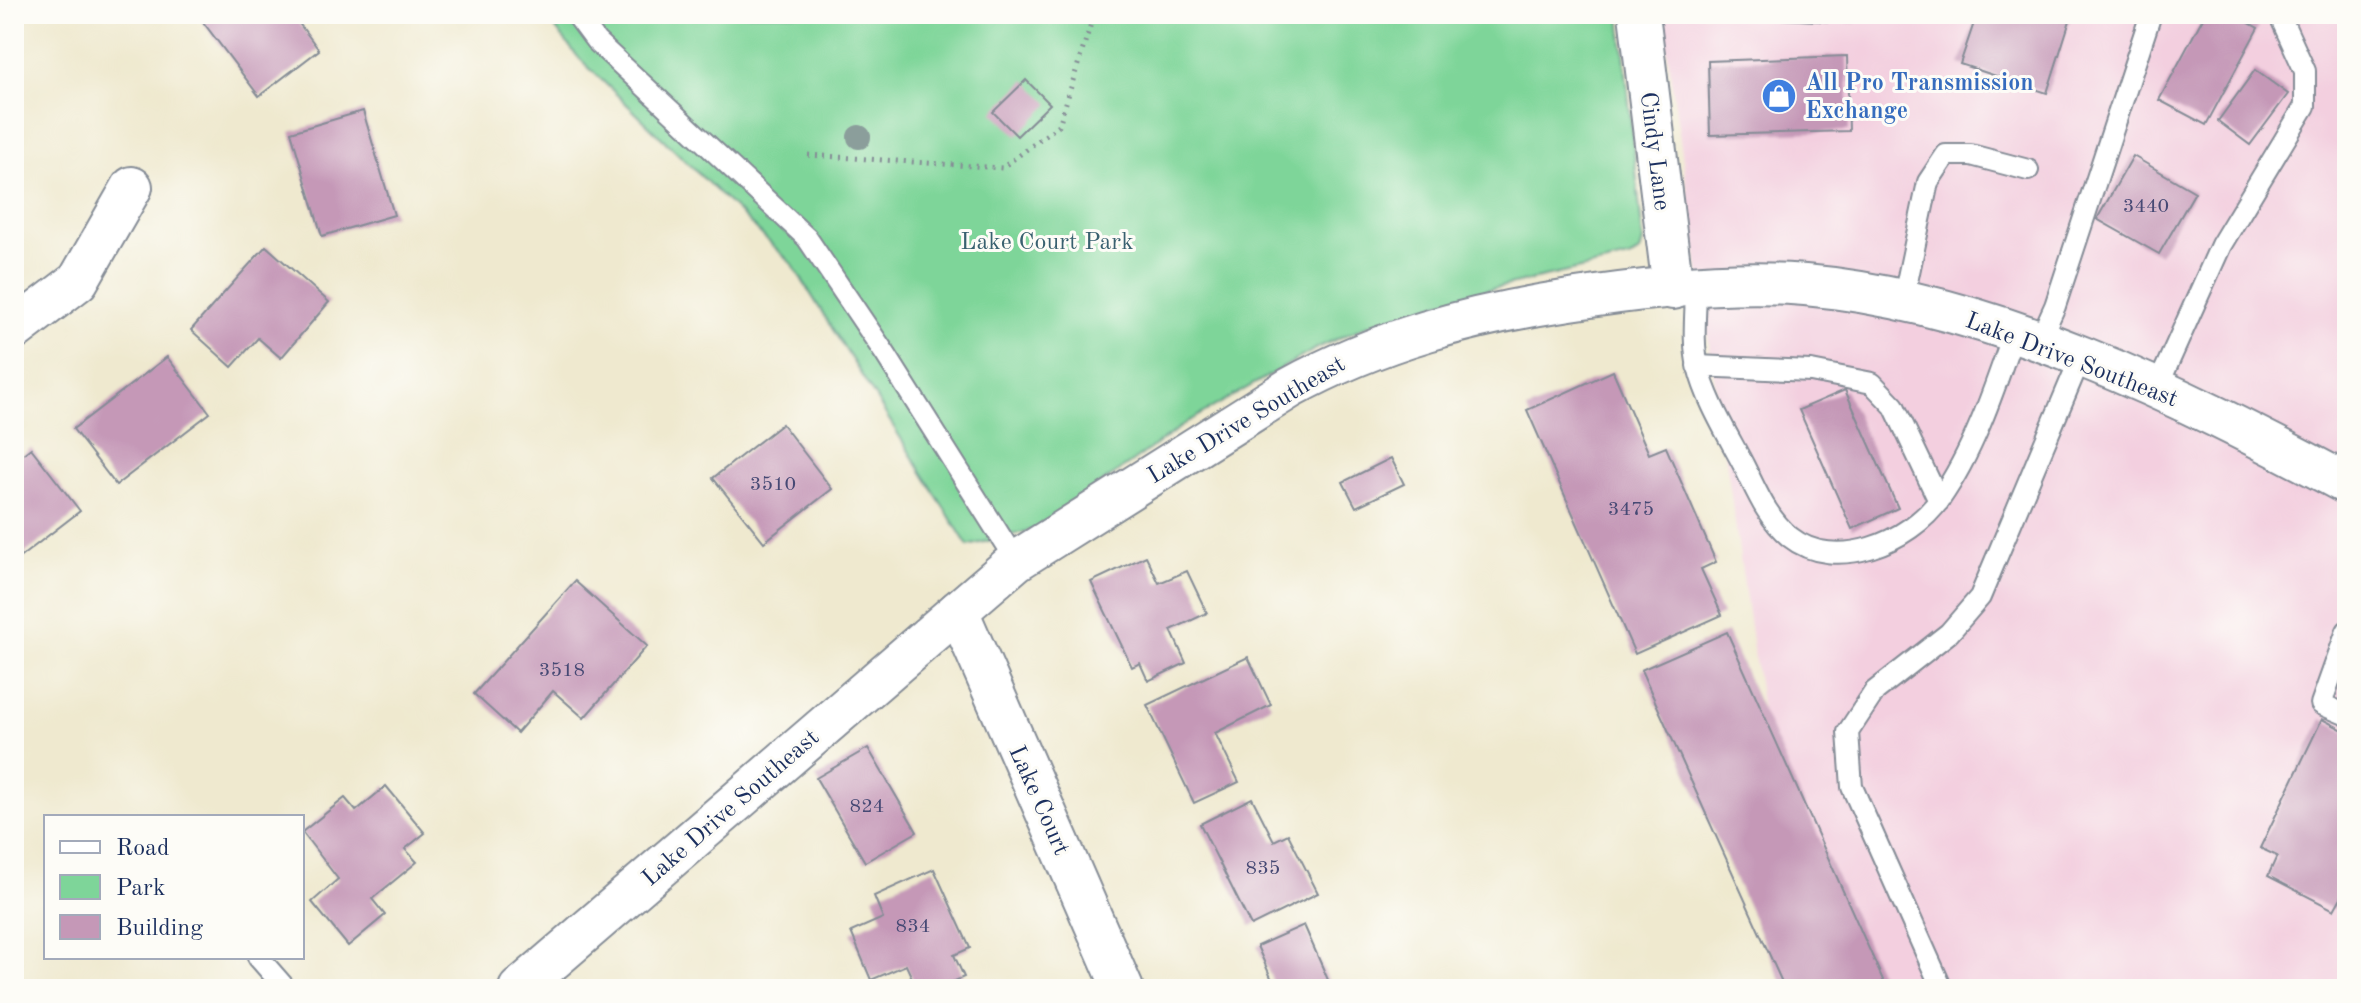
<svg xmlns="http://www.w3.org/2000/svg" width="2361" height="1003" font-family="'Old Standard TT',serif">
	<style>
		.built { fill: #f3cfdf }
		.green { fill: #7ed599; stroke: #4c827c; stroke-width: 2 }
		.building { fill: #c598b7 }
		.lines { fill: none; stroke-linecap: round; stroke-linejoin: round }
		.service-casing { stroke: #858c96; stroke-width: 24 }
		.minor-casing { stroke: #858c96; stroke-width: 44 }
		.path { stroke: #858c96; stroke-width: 5; stroke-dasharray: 2 6; stroke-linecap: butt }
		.service { stroke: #fff; stroke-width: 20 }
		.minor { stroke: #fff; stroke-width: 40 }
		.tree { fill: #8b9e9b }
		.labels { text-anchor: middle; stroke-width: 6; stroke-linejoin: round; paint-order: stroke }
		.number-label { font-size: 20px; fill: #464974 }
		.shop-label { font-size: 24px; font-weight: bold; fill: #366cbe; stroke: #fdfcf7; text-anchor: start }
		.street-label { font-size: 24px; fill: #1b2f5e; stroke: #fdfcf7 }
		.park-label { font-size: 24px; fill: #396170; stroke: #fdfcf7 }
	</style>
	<rect width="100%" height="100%" fill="#fdfcf7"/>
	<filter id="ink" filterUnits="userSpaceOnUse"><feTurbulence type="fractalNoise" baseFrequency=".0125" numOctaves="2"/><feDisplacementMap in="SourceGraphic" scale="16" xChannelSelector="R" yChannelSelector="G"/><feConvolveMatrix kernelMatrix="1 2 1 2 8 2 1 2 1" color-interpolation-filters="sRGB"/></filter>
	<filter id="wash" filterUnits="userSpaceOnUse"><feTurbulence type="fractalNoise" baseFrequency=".006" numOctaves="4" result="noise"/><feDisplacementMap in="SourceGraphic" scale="32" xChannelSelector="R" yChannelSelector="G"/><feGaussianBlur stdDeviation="1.8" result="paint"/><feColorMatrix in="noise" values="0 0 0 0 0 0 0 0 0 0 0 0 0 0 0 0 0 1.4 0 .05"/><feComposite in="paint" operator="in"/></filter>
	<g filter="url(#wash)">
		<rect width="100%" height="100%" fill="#efe9cf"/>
		<path class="built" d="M 1662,14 L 2347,14 L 2347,989 L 1802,989 Z"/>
		<path class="green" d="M 544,14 L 1620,14 L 1643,241 L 1640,252 L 1629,258 L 1464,295 L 1366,326 L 1319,347 L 1189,421 L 1039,528 L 968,546 L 792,264 L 579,58 Z"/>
		<g id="blocks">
			<g class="building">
				<path d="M 197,14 L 292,14 L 319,50 L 259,96 Z"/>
				<path d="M 1781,14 L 1856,14 L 1856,23 L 1781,19 Z"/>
				<path d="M 1977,14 L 2072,14 L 2047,93 L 1960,64 Z"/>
				<path d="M 2205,14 L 2233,14 L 2258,28 L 2206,125 L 2159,100 Z"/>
				<path d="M 1847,56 L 1849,131 L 1710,135 L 1708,61 Z"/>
				<path d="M 2255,70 L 2288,94 L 2250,145 L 2218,121 Z"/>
				<path d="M 1026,80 L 1050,104 L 1017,136 L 993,112 Z"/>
				<path d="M 363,111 L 394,215 L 322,236 L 291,132 Z"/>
				<path d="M 2133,156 L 2195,192 L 2159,254 L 2097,219 Z"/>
				<path d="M 266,246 L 329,302 L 281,358 L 258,338 L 232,367 L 191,330 Z"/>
				<path d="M 167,357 L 210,413 L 116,485 L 73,429 Z"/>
				<path d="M 1613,371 L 1649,454 L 1666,447 L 1716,562 L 1701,569 L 1722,615 L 1635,654 L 1527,410 Z"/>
				<path d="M 1845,390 L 1898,508 L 1852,529 L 1799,410 Z"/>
				<path d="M 782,424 L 832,489 L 764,542 L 713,478 Z"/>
				<path d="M 31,448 L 80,511 L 14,562 L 14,461 Z"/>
				<path d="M 1391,458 L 1404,484 L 1356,507 L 1343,482 Z"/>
				<path d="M 1146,556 L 1159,583 L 1187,571 L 1207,613 L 1171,630 L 1186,663 L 1148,681 L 1140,663 L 1132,667 L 1091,582 Z"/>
				<path d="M 575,581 L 647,646 L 584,718 L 553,691 L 517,733 L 474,694 Z"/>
				<path d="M 1727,632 L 1887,989 L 1785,989 L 1641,670 Z"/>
				<path d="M 1248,657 L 1271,705 L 1215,733 L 1239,782 L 1194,803 L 1147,705 Z"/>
				<path d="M 2322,719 L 2347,732 L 2347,887 L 2334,910 L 2268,876 L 2277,856 L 2260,848 Z"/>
				<path d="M 868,748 L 917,832 L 865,862 L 816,778 Z"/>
				<path d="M 386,786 L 425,833 L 405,849 L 417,862 L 372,899 L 385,915 L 348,946 L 312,902 L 338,879 L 302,832 L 345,798 L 356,811 Z"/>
				<path d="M 1252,798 L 1274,841 L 1288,834 L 1318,893 L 1251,926 L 1200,824 Z"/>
				<path d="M 934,869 L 970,948 L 954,955 L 964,977 L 937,989 L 917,989 L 906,965 L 871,980 L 851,932 L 883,918 L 874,896 Z"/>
				<path d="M 1304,925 L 1332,989 L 1276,989 L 1257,946 Z"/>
			</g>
		</g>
	</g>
	<g filter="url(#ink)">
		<use href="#blocks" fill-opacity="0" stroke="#858c96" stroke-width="2"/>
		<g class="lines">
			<g class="service-casing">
				<g id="service">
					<path d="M 576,14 L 596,41 L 807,238 L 886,355 L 1016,561"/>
					<path d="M 1696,287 C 1696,312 1692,342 1698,366 C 1706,400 1728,435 1744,466 C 1757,492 1767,518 1790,537 C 1835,573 1910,542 1940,499 C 1974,451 1995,387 2014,332"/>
					<path d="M 1903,301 L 1928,182 L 1946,155 L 1971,155 L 2028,170"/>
					<path d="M 2039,341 L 2055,306 L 2151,14"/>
					<path d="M 1697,366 L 1811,371 L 1872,383 L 1894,406 L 1939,501"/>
					<path d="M 2156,390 L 2221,245 L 2305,106 L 2305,71 L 2279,14"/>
					<path d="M 2347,631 L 2321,704 L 2347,715"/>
					<path d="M 258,957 L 286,989"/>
					<path d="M 1942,989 L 1852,787 L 1848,732 L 1875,691 L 1949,633 L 1980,597 L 2080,359"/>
				</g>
			</g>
			<g class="minor-casing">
				<g id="minor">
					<path d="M 1639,14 L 1673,289"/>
					<path d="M 14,330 L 78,281 L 132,187"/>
					<path d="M 958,611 L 1123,989"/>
					<path d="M 519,989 L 1016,561 L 1290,388 C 1379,339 1471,315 1570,300 C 1646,288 1728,279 1805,285 C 1992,301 2184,397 2347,484"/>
				</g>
			</g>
			<path class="path" d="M 808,155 L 1002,168 L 1059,125 L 1094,14"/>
			<use href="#service" class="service"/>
			<use href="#minor" class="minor"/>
		</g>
		<circle class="tree" cx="859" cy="137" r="12"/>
	</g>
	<defs>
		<g id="shop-disc" transform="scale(1.8)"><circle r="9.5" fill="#3f7fe0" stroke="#fdfcf7"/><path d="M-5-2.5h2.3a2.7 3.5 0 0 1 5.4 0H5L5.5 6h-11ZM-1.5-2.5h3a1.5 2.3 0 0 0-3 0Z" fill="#fff"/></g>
	</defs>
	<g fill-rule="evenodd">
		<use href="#shop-disc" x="1779" y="96"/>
	</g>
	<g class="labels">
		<g class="number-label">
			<text x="2146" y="212">3440</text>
			<text x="773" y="490">3510</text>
			<text x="1631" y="515">3475</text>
			<text x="562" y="676">3518</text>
			<text x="867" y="812">824</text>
			<text x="1263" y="874">835</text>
			<text x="913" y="932">834</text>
		</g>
		<g class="shop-label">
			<text x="1805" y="90">All Pro Transmission<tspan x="1805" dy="28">Exchange</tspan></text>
		</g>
		<g class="street-label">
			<text transform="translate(1656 151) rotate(83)" y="8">Cindy Lane</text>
			<text transform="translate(2072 359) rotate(21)" y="8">Lake Drive Southeast</text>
			<text transform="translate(1246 419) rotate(-31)" y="8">Lake Drive Southeast</text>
			<text transform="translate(1040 800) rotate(66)" y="8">Lake Court</text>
			<text transform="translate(730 807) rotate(-41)" y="8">Lake Drive Southeast</text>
		</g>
		<g class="park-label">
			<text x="1047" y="249">Lake Court Park</text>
		</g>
	</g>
	<rect width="2361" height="1003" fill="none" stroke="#fdfcf7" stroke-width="48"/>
	<rect x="44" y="815" width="260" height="144" fill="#fdfcf7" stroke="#a3aaba" stroke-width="2"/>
	<rect x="60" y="841" width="40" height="12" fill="#ffffff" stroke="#a3aaba" stroke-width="2"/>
	<text x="116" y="855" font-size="24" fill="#1b2f5e">Road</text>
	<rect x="60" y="875" width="40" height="24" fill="#7ed599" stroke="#a3aaba" stroke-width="2"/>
	<text x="116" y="895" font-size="24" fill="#1b2f5e">Park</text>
	<rect x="60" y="915" width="40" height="24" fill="#c598b7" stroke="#a3aaba" stroke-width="2"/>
	<text x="116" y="935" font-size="24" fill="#1b2f5e">Building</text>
</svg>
